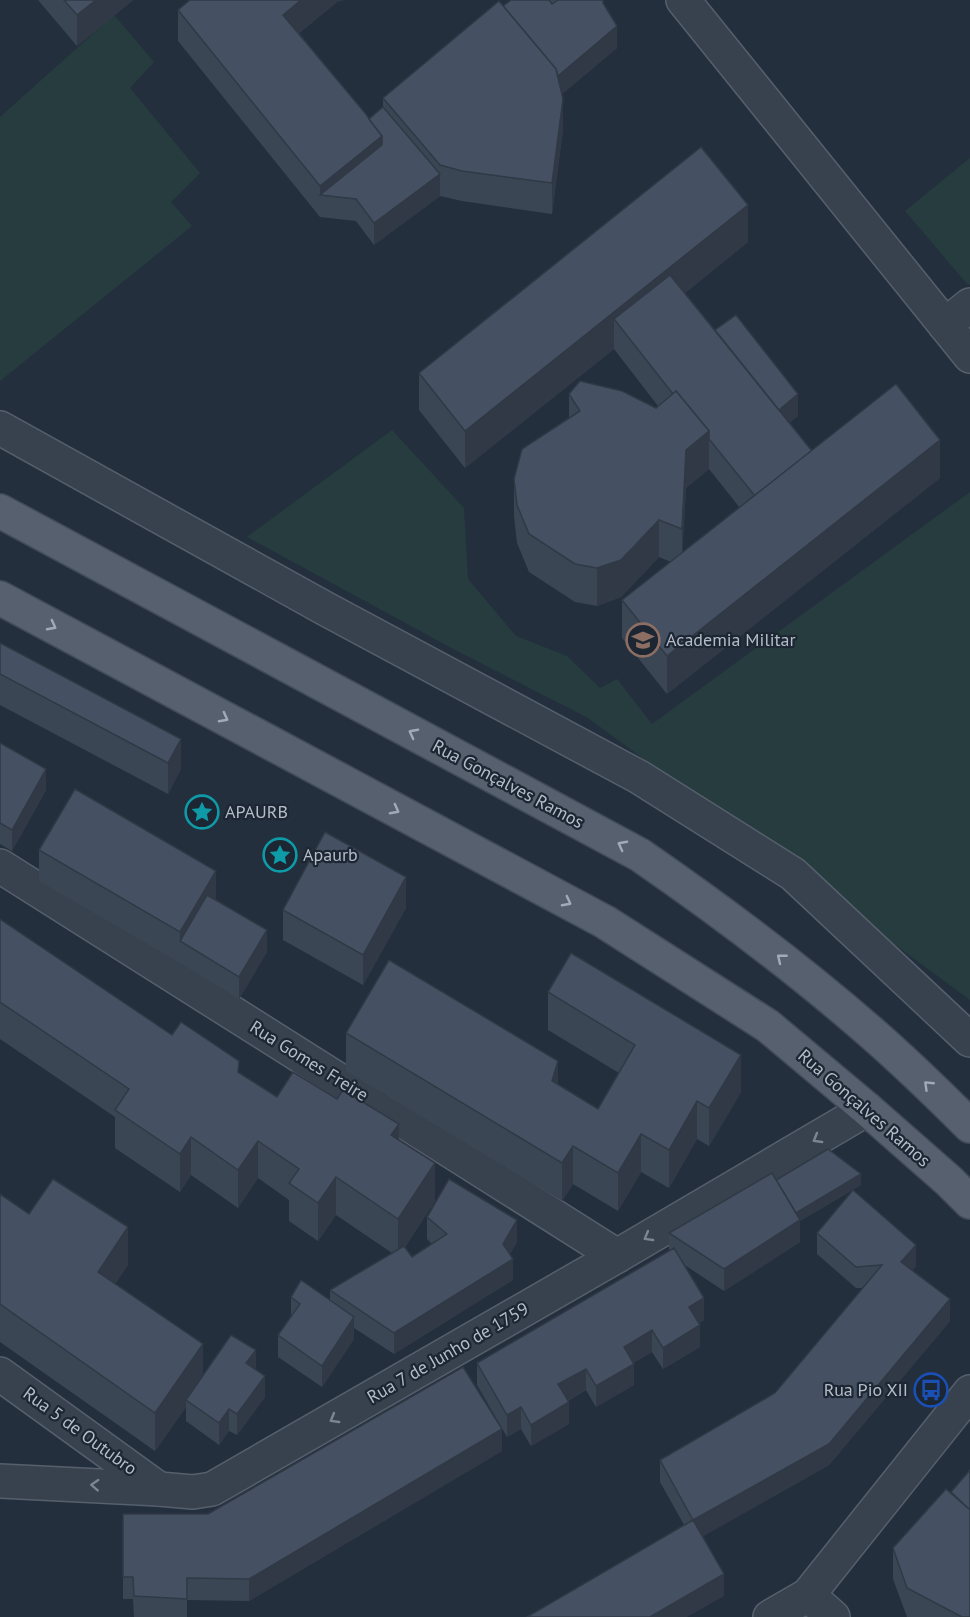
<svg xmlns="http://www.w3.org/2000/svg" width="970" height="1617" font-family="'PT Sans',sans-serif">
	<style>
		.green { fill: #263c3f }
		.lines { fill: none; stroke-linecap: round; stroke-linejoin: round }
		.minor-casing { stroke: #565f6c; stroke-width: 36 }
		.major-casing { stroke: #414a57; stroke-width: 36 }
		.minor { stroke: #38414e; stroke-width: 33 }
		.major { stroke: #56606e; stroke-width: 33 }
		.wall { fill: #3b4654; fill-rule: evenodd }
		.shaded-wall { fill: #303945 }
		.building { fill: #455162; stroke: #303945; stroke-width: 1.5 }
		.oneway { stroke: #a1aab7 }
		.oneway2 { stroke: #7c8592 }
		.labels { text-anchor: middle; stroke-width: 4.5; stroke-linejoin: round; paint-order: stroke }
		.poi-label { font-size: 18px; fill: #b4bcc9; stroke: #1d2633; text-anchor: start }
		.street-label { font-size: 18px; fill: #b4bcc9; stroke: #1d2633 }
	</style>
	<rect width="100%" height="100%" fill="#242f3e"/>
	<g class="green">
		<path d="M 114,15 L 154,62 L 130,88 L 200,173 L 171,202 L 192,226 L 0,381 L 0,117 Z"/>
		<path d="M 970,158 L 970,284 L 968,285 L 905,211 Z"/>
		<path d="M 392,430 L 464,508 L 468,579 L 516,636 L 567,656 L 600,688 L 617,679 L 652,724 L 970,492 L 970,1000 L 588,718 L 457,651 L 247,537 Z"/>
	</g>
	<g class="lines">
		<g class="minor-casing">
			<g id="minor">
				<path d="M 683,0 L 970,356"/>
				<path d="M 945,325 L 970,305"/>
				<path d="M 0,428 L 326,609 L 639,777 L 793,874 L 970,1040"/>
				<path d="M 0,866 L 617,1256"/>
				<path d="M 0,1374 L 159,1489"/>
				<path d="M 0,1481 L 159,1489 L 193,1492 L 212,1489 L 617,1256 L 867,1109"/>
				<path d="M 808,1595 L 833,1617"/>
				<path d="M 770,1617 L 808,1595 L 970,1392"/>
			</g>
		</g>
		<g class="major-casing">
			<g id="major">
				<path d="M 0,511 L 640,855 C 721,911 800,970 874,1035 C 907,1064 939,1095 970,1126"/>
				<path d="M 0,598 L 605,922 L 768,1026 L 867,1109 L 949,1181 L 970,1202"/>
			</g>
		</g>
		<use href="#minor" class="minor"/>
		<use href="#major" class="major"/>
	</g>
	<g class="wall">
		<path d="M 38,0 L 133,0 L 77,46 Z"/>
		<path d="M 511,0 L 603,0 L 603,3 L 617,48 L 562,94 L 563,129 L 552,214 L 462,201 L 440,196 L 374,245 L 356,221 L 320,217 L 178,41 L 178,10 L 337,2 L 299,33 L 369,119 L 383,107 L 383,98 Z"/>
		<path d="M 748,242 L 685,293 L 715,330 L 798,416 L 789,423 L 812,451 L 940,478 L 667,694 L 622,638 L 622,600 L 671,562 L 659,557 L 621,597 L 597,606 L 575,602 L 529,572 L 517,543 L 514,516 L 514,479 L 569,418 L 569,394 L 656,408 L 658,406 L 614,349 L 465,468 L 419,410 L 419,373 ZM 709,469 L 740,508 L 682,553 L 686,488 Z"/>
		<path d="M 0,643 L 181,769 L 168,794 L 0,705 Z"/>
		<path d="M 0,743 L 46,790 L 12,851 L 0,844 Z"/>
		<path d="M 39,850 L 216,900 L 267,952 L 239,999 L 180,963 L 39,881 Z"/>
		<path d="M 406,908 L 363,985 L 283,940 L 283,910 Z"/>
		<path d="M 0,919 L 172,1035 L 239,1073 L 277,1097 L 399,1140 L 435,1201 L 405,1247 L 412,1257 L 432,1244 L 427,1239 L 427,1217 L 517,1242 L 510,1254 L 513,1280 L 394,1354 L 354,1328 L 354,1339 L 322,1387 L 278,1357 L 278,1335 L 291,1317 L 291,1297 L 330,1300 L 330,1290 L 392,1253 L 336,1215 L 318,1241 L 289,1221 L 289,1200 L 258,1178 L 238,1208 L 191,1175 L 180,1192 L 115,1148 L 115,1117 L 0,1039 Z"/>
		<path d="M 548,992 L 741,1092 L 709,1146 L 697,1139 L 669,1188 L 641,1172 L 618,1211 L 573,1184 L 562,1201 L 346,1071 L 346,1033 L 558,1084 L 598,1109 L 619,1073 L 548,1030 Z"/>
		<path d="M 776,1180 L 861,1185 L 800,1221 L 800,1242 L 724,1291 L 683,1264 L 704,1320 L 699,1323 L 700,1347 L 663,1369 L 652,1352 L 633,1363 L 634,1385 L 596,1407 L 586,1390 L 568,1401 L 569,1424 L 531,1446 L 521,1429 L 507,1437 L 477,1385 L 477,1363 L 669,1251 L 669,1233 Z"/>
		<path d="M 0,1194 L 29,1214 L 128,1265 L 115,1284 L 203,1375 L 256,1370 L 265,1397 L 237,1435 L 229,1431 L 219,1445 L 186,1421 L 186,1407 L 155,1451 L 0,1342 Z"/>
		<path d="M 817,1233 L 916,1266 L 912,1271 L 950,1321 L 829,1465 L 703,1536 L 724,1596 L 660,1482 L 660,1460 L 775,1393 L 863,1288 L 856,1288 L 817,1254 Z"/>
		<path d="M 502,1451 L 249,1601 L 187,1600 L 187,1617 L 134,1617 L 133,1599 L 123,1599 L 123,1514 L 208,1514 Z"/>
		<path d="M 893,1548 L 970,1617 L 907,1617 L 893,1579 Z"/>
	</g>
	<g class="shaded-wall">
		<path d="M 96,0 L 133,0 L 77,46 L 77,15 Z"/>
		<path d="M 301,0 L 345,0 L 337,2 L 283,45 L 283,15 Z"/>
		<path d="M 617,26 L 617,48 L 556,99 L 556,78 Z"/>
		<path d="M 563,99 L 563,129 L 552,214 L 552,183 Z"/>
		<path d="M 382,136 L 382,167 L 320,195 L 320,217 L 320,186 Z"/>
		<path d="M 440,174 L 440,196 L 374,245 L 374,223 Z"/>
		<path d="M 748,205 L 748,242 L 629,338 L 614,319 L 614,349 L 465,468 L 465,431 Z"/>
		<path d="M 798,394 L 798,416 L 774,435 L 774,413 Z"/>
		<path d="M 709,431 L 709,469 L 686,488 L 682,566 L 682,529 L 686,450 Z"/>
		<path d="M 940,440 L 940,478 L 667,694 L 667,656 Z"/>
		<path d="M 659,520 L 659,557 L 621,597 L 597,606 L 597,568 Z"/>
		<path d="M 181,739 L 181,769 L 168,794 L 168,763 Z"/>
		<path d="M 46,769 L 46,790 L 12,851 L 12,830 Z"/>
		<path d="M 216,871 L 216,901 L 180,941 L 180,932 Z"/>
		<path d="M 406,877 L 406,908 L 363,985 L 363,955 Z"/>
		<path d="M 267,930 L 267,952 L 239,999 L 239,977 Z"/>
		<path d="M 741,1055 L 741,1092 L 709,1146 L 709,1108 Z"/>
		<path d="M 558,1061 L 558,1099 L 552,1081 Z"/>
		<path d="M 697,1101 L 697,1139 L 669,1188 L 669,1150 Z"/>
		<path d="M 399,1124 L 399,1162 L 391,1135 Z"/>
		<path d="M 641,1134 L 641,1172 L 618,1211 L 618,1173 Z"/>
		<path d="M 191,1137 L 191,1175 L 180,1192 L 180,1154 Z"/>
		<path d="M 258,1141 L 258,1178 L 238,1208 L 238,1170 Z"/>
		<path d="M 573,1146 L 573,1184 L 562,1201 L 562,1163 Z"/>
		<path d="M 435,1163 L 435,1201 L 398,1257 L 398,1219 Z"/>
		<path d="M 861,1174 L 861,1185 L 800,1221 L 800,1242 L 724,1291 L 724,1269 L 791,1215 Z"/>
		<path d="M 336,1177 L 336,1215 L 318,1241 L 318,1203 Z"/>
		<path d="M 517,1220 L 517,1242 L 504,1264 L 513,1259 L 513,1280 L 394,1354 L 394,1333 L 503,1244 Z"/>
		<path d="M 128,1227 L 128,1265 L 98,1310 L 98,1272 Z"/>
		<path d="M 916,1245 L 916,1266 L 901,1283 L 901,1262 Z"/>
		<path d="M 704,1298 L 704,1320 L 689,1329 L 689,1307 Z"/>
		<path d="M 950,1299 L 950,1321 L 829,1465 L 693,1542 L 693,1520 Z"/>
		<path d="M 354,1317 L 354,1339 L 322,1387 L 322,1366 Z"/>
		<path d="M 700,1325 L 700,1347 L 663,1369 L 663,1348 Z"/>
		<path d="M 652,1330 L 652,1352 L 624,1368 L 624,1347 Z"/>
		<path d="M 203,1344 L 203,1382 L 186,1400 L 186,1407 L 155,1451 L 155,1413 Z"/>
		<path d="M 256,1350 L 256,1372 L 246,1363 Z"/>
		<path d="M 634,1364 L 634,1385 L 596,1407 L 596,1386 Z"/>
		<path d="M 586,1369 L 586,1390 L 558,1406 L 558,1384 Z"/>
		<path d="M 265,1376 L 265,1397 L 237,1435 L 237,1414 Z"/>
		<path d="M 569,1402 L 569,1424 L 531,1446 L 531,1425 Z"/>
		<path d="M 521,1407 L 521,1429 L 507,1437 L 507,1415 Z"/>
		<path d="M 229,1409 L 229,1431 L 219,1445 L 219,1423 Z"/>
		<path d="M 502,1429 L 502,1451 L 249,1601 L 249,1579 Z"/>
		<path d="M 724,1574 L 724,1596 L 687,1617 L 650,1617 Z"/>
	</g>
	<g class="building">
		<path d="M 64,0 L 96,0 L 77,15 Z"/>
		<path d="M 190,0 L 301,0 L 283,15 L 365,113 L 382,136 L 320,186 L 178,10 Z"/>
		<path d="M 511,0 L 549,0 L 552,4 L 558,0 L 603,0 L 603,3 L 617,26 L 558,76 L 556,69 L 503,6 Z"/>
		<path d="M 499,1 L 556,69 L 563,99 L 552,183 L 462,171 L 440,165 L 383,98 Z"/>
		<path d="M 383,107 L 440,174 L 374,223 L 356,199 L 320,195 L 382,145 L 382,136 L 369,119 Z"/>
		<path d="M 701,147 L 748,205 L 465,431 L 419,373 Z"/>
		<path d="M 670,275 L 812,451 L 755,496 L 709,439 L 709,431 L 676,391 L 673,394 L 614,319 Z"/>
		<path d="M 736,315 L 798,394 L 779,410 L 715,330 Z"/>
		<path d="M 580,381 L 622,391 L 656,408 L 676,391 L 709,431 L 686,450 L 682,529 L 659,520 L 621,560 L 597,568 L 575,564 L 529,534 L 517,505 L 514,479 L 522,449 L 580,411 L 569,394 Z"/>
		<path d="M 896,384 L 940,440 L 667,656 L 622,600 Z"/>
		<path d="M 0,643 L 181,739 L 168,763 L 0,674 Z"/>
		<path d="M 0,743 L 46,769 L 12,830 L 0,823 Z"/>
		<path d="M 75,789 L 216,871 L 180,932 L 39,850 Z"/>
		<path d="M 325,832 L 406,877 L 363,955 L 283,910 Z"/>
		<path d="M 207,895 L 267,930 L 239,977 L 180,941 Z"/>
		<path d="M 0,919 L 172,1035 L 181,1022 L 239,1061 L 238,1072 L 277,1097 L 293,1072 L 337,1099 L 343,1090 L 399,1124 L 391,1135 L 435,1163 L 398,1219 L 336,1177 L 318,1203 L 289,1183 L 299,1169 L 258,1141 L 238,1170 L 191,1137 L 180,1154 L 115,1110 L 129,1089 L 0,1002 Z"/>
		<path d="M 571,953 L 741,1055 L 709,1108 L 697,1101 L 669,1150 L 641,1134 L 618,1173 L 573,1146 L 562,1163 L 346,1033 L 389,960 L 558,1061 L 552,1081 L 598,1109 L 635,1045 L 548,992 Z"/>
		<path d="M 828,1149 L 861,1174 L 796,1213 L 776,1180 Z"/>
		<path d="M 772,1173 L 800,1220 L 724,1269 L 669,1233 Z"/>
		<path d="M 53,1179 L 128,1227 L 98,1272 L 203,1344 L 155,1413 L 0,1304 L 0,1194 L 29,1214 Z"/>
		<path d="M 449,1179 L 517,1220 L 503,1244 L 513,1259 L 394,1333 L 330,1290 L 404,1246 L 412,1257 L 447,1234 L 427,1217 Z"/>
		<path d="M 853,1190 L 916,1245 L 901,1262 L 950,1299 L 829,1444 L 693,1520 L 660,1460 L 775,1393 L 882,1265 L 856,1267 L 817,1233 Z"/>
		<path d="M 674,1248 L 704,1298 L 689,1307 L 700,1325 L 663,1348 L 652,1330 L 624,1347 L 634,1364 L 596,1386 L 586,1369 L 558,1384 L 569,1402 L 531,1425 L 521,1407 L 507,1415 L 477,1363 Z"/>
		<path d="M 301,1280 L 354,1317 L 322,1366 L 278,1335 L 300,1304 L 291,1297 Z"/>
		<path d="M 231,1335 L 256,1350 L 246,1363 L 265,1376 L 237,1414 L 229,1409 L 219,1423 L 186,1400 Z"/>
		<path d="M 463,1367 L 502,1429 L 249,1579 L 187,1578 L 187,1599 L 134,1596 L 133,1577 L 123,1577 L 123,1514 L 208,1514 Z"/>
		<path d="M 970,1470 L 970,1510 L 951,1492 Z"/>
		<path d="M 946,1489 L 970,1510 L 970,1617 L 962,1617 L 907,1588 L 893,1548 Z"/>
		<path d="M 693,1520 L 724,1574 L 650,1617 L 527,1617 Z"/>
	</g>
	<defs><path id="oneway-chevron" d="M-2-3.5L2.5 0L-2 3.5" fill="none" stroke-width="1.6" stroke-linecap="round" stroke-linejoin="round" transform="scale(1.5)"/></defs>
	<g class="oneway">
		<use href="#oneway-chevron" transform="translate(52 626) rotate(28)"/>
		<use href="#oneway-chevron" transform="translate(224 718) rotate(28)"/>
		<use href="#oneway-chevron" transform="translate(413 733) rotate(-152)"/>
		<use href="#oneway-chevron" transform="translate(395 810) rotate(28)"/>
		<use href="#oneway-chevron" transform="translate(622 845) rotate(-152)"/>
		<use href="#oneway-chevron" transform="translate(567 902) rotate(28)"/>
		<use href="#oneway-chevron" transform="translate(781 958) rotate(-141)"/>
		<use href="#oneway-chevron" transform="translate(928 1085) rotate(-136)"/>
	</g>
	<g class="oneway2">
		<use href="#oneway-chevron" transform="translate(817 1139) rotate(150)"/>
		<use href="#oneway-chevron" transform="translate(648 1237) rotate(150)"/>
		<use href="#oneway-chevron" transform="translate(334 1419) rotate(150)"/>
		<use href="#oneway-chevron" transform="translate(95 1485) rotate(-177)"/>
	</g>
	<defs>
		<g id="university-ring" transform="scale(1.725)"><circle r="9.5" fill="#1d2633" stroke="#8d6e63" stroke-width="1.5"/><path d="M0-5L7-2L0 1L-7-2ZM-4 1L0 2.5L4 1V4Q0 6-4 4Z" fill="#8d6e63"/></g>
		<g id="sight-ring" transform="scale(1.725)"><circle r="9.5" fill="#1d2633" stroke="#0f9aa8" stroke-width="1.5"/><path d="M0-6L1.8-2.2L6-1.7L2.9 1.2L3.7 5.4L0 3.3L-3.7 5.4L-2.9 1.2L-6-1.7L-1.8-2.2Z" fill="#0f9aa8"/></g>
		<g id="bus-ring" transform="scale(1.725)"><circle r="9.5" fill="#1d2633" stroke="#1a4fb4" stroke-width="1.5"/><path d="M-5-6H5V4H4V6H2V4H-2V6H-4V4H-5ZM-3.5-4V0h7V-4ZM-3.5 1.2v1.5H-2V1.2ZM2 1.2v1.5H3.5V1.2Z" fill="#1a4fb4"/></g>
	</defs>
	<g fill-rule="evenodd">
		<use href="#university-ring" x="643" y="640"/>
		<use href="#sight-ring" x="202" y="812"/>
		<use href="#sight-ring" x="280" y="855"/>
		<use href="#bus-ring" x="931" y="1390"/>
	</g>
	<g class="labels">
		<g class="poi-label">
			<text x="666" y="646">Academia Militar</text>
			<text x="225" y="818">APAURB</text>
			<text x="303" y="861">Apaurb</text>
			<text x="908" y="1396" text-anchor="end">Rua Pio XII</text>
		</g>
		<g class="street-label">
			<text transform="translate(508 784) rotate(28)" y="6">Rua Gonçalves Ramos</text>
			<text transform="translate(309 1061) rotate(32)" y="6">Rua Gomes Freire</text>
			<text transform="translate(864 1108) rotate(41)" y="6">Rua Gonçalves Ramos</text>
			<text transform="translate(448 1353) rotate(-30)" y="6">Rua 7 de Junho de 1759</text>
			<text transform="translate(80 1431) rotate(36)" y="6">Rua 5 de Outubro</text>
		</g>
	</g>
</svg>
